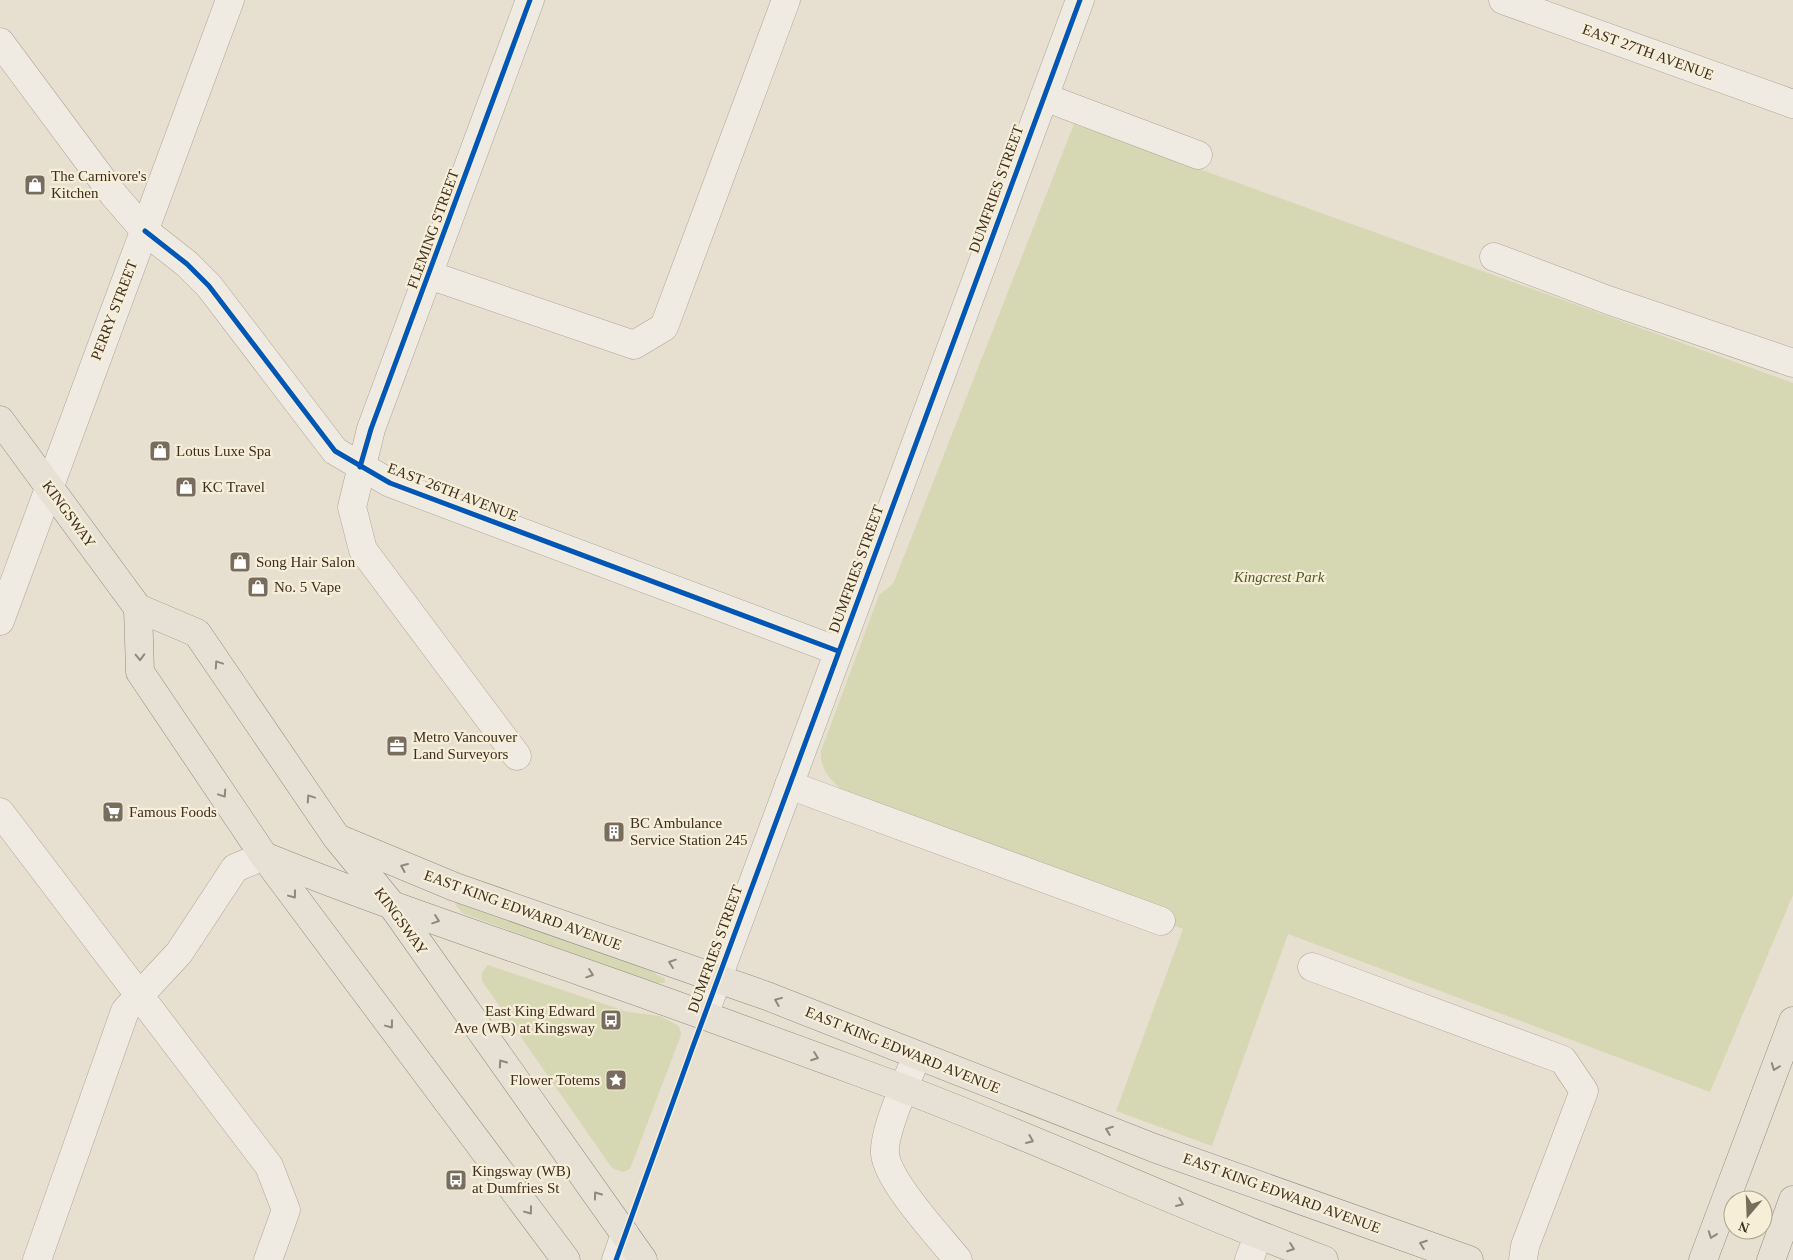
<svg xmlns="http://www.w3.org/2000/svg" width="1793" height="1260" font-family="Georgia,serif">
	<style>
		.green { fill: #d6d7b3 }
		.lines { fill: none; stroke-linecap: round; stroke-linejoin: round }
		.minor-casing { stroke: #ada599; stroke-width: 29 }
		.major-casing { stroke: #928b80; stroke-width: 29 }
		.minor { stroke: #efebe3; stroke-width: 28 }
		.major { stroke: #e6e1d4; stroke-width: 28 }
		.cycleway-casing { stroke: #f7eed8; stroke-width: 8 }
		.cycleway { stroke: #0057b8; stroke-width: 5 }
		.oneway { stroke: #92887a }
		.labels { text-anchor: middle; stroke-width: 4.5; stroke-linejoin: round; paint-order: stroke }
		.street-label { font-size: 15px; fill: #3d2e20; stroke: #f7eed8 }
		.poi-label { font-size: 15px; fill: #3d2e20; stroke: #f7eed8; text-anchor: start }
		.park-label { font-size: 15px; font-style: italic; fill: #4d5a26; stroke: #f7eed8 }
	</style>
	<rect width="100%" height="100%" fill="#e7e0d1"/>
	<g class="green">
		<path d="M 1074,124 L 1793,383 L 1793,895 L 1710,1092 L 1288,934 L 1212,1146 L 1116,1111 L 1183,929 L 838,803 L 843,791 C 830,779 820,770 821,751 L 879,595 L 893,584 Z"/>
		<path d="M 457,899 L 649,970 L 665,979 L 665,981 L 664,983 L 653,983 L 462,913 L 455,904 Z"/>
		<path d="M 488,965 L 628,1012 L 660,1016 L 679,1026 L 681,1035 L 630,1169 L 623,1172 L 612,1168 L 482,981 L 482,972 Z"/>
	</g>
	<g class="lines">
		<g class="minor-casing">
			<g id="minor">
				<path d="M 1503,0 L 1793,104"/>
				<path d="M 0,42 L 113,194 L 145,231 L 187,264 L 209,286 L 335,451 L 390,483 L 838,651"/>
				<path d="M 1044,97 L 1198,155"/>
				<path d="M 1494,257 L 1608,300 L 1793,363"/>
				<path d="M 429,275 L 634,345 L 664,327 L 786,0"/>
				<path d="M 0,621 C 75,414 154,207 230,0"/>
				<path d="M 517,756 L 363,550 L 352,507 L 371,429 L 530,0"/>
				<path d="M 789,785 L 1161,921"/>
				<path d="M 0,812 L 269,1166 L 286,1210 L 268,1260"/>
				<path d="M 1312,967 L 1563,1060 L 1584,1091 L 1525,1246 L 1523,1260"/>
				<path d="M 704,1015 L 1080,0"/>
				<path d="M 917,1056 C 908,1078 883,1131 885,1154 C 888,1182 939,1236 958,1260"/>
				<path d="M 37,1260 L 125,1011 L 179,953 L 235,868 L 264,856"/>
				<path d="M 616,1260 L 625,1234"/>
				<path d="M 1249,1260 L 1258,1236"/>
			</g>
		</g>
		<g class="major-casing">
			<g id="major">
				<path d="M 0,420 L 138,608 L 197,633 L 337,838 L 391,904 L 643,1260"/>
				<path d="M 138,608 L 140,672 L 264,856 L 566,1260"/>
				<path d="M 337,838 L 455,887 L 767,996 L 1154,1148 L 1469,1260"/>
				<path d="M 264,856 C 369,899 478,935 585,973 C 691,1010 796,1049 902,1088 C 1044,1141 1181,1207 1324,1260"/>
				<path d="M 1703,1260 L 1793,1021"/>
				<path d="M 1771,1260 L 1793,1200"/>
			</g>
		</g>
		<use href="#minor" class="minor"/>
		<use href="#major" class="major"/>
		<g class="cycleway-casing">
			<g id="cycleway">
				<path d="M 145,231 L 187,264 L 209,286 L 335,451 L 390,483 L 838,651"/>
				<path d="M 360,467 L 371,429 L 530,0"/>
				<path d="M 616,1260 L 692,1049 L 1080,0"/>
			</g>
		</g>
		<use href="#cycleway" class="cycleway"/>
	</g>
	<defs><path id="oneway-chevron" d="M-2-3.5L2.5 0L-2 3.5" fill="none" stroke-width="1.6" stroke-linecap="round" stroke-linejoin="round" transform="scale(1.25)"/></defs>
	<g class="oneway">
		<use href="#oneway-chevron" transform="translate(140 657) rotate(88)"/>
		<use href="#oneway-chevron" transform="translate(218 664) rotate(-124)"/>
		<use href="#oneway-chevron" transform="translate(223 794) rotate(56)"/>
		<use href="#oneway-chevron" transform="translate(310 798) rotate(-124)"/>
		<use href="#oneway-chevron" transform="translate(404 867) rotate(-157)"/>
		<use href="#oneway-chevron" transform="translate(293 895) rotate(53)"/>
		<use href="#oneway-chevron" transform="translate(436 920) rotate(19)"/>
		<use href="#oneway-chevron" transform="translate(672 963) rotate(-161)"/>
		<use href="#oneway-chevron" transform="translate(590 974) rotate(19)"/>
		<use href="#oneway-chevron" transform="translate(778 1001) rotate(-158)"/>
		<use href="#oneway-chevron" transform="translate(390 1025) rotate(53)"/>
		<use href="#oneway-chevron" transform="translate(815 1057) rotate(20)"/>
		<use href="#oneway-chevron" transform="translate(502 1063) rotate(-125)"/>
		<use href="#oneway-chevron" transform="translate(1775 1067) rotate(111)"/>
		<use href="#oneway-chevron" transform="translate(1109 1130) rotate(-159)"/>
		<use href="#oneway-chevron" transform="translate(1030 1140) rotate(23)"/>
		<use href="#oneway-chevron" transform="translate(597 1195) rotate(-126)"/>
		<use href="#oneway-chevron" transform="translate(1180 1203) rotate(23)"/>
		<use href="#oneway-chevron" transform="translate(529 1211) rotate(53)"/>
		<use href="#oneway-chevron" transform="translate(1712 1235) rotate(110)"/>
		<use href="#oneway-chevron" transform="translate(1423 1244) rotate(-160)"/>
		<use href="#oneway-chevron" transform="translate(1291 1248) rotate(20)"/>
	</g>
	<defs>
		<g id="shop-square" transform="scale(1.125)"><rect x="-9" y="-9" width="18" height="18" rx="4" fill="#786c5e" stroke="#f7eed8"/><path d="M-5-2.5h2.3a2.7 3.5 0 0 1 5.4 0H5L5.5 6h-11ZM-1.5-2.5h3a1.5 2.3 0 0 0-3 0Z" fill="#fff"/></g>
		<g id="office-square" transform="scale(1.125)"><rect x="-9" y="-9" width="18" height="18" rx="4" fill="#786c5e" stroke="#f7eed8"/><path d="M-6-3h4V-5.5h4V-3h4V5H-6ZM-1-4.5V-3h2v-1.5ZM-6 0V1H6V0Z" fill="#fff"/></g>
		<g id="supermarket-square" transform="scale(1.125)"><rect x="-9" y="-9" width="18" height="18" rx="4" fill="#786c5e" stroke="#f7eed8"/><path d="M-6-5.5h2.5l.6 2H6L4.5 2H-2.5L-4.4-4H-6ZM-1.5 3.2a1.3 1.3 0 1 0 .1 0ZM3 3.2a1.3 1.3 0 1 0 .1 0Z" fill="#fff"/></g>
		<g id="building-square" transform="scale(1.125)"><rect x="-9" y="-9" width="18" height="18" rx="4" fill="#786c5e" stroke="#f7eed8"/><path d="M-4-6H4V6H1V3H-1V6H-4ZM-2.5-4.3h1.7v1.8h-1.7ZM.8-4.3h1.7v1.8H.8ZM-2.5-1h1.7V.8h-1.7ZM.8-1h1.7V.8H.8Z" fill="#fff"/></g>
		<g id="bus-square" transform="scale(1.125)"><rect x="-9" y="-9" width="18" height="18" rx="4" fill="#786c5e" stroke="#f7eed8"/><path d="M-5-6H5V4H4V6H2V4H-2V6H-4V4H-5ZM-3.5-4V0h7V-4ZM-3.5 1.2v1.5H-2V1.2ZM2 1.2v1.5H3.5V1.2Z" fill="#fff"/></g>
		<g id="sight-square" transform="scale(1.125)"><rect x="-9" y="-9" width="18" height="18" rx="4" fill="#786c5e" stroke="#f7eed8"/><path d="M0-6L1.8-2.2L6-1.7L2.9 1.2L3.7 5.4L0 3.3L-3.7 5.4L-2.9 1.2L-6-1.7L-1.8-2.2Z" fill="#fff"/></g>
	</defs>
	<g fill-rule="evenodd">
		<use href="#shop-square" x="35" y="185"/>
		<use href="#shop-square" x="160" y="451"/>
		<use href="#shop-square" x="186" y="487"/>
		<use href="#shop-square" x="240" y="562"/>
		<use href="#shop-square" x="258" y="587"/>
		<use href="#office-square" x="397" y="746"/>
		<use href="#supermarket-square" x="113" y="812"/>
		<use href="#building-square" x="614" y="832"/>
		<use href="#bus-square" x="611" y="1020"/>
		<use href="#sight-square" x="616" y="1080"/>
		<use href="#bus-square" x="456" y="1180"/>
	</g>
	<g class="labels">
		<g class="street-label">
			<text transform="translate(1648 52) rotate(20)" y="5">EAST 27TH AVENUE</text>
			<text transform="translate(996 189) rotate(-70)" y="5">DUMFRIES STREET</text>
			<text transform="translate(433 229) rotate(-70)" y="5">FLEMING STREET</text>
			<text transform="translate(114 310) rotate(-69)" y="5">PERRY STREET</text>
			<text transform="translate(453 492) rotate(21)" y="5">EAST 26TH AVENUE</text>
			<text transform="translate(69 514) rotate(54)" y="5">KINGSWAY</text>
			<text transform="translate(856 569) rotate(-70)" y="5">DUMFRIES STREET</text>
			<text transform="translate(523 910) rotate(20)" y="5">EAST KING EDWARD AVENUE</text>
			<text transform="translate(401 921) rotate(54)" y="5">KINGSWAY</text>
			<text transform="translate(715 949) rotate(-70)" y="5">DUMFRIES STREET</text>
			<text transform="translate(903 1050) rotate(22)" y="5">EAST KING EDWARD AVENUE</text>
			<text transform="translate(1282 1193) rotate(20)" y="5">EAST KING EDWARD AVENUE</text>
		</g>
		<g class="poi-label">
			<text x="51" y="181">The Carnivore's<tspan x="51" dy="17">Kitchen</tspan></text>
			<text x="176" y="456">Lotus Luxe Spa</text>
			<text x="202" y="492">KC Travel</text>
			<text x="256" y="567">Song Hair Salon</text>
			<text x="274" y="592">No. 5 Vape</text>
			<text x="413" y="742">Metro Vancouver<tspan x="413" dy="17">Land Surveyors</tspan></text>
			<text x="129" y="817">Famous Foods</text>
			<text x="630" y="828">BC Ambulance<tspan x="630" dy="17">Service Station 245</tspan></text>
			<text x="595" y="1016" text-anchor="end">East King Edward<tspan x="595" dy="17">Ave (WB) at Kingsway</tspan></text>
			<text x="600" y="1085" text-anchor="end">Flower Totems</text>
			<text x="472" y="1176">Kingsway (WB)<tspan x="472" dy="17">at Dumfries St</tspan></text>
		</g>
		<g class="park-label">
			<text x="1279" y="582">Kingcrest Park</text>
		</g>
	</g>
	<g transform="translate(1748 1215) rotate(199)"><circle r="24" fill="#f7eed8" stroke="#ada18e"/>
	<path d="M0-4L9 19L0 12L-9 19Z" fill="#786c5e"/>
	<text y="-8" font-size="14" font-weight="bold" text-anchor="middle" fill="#3d2e20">N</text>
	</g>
</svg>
